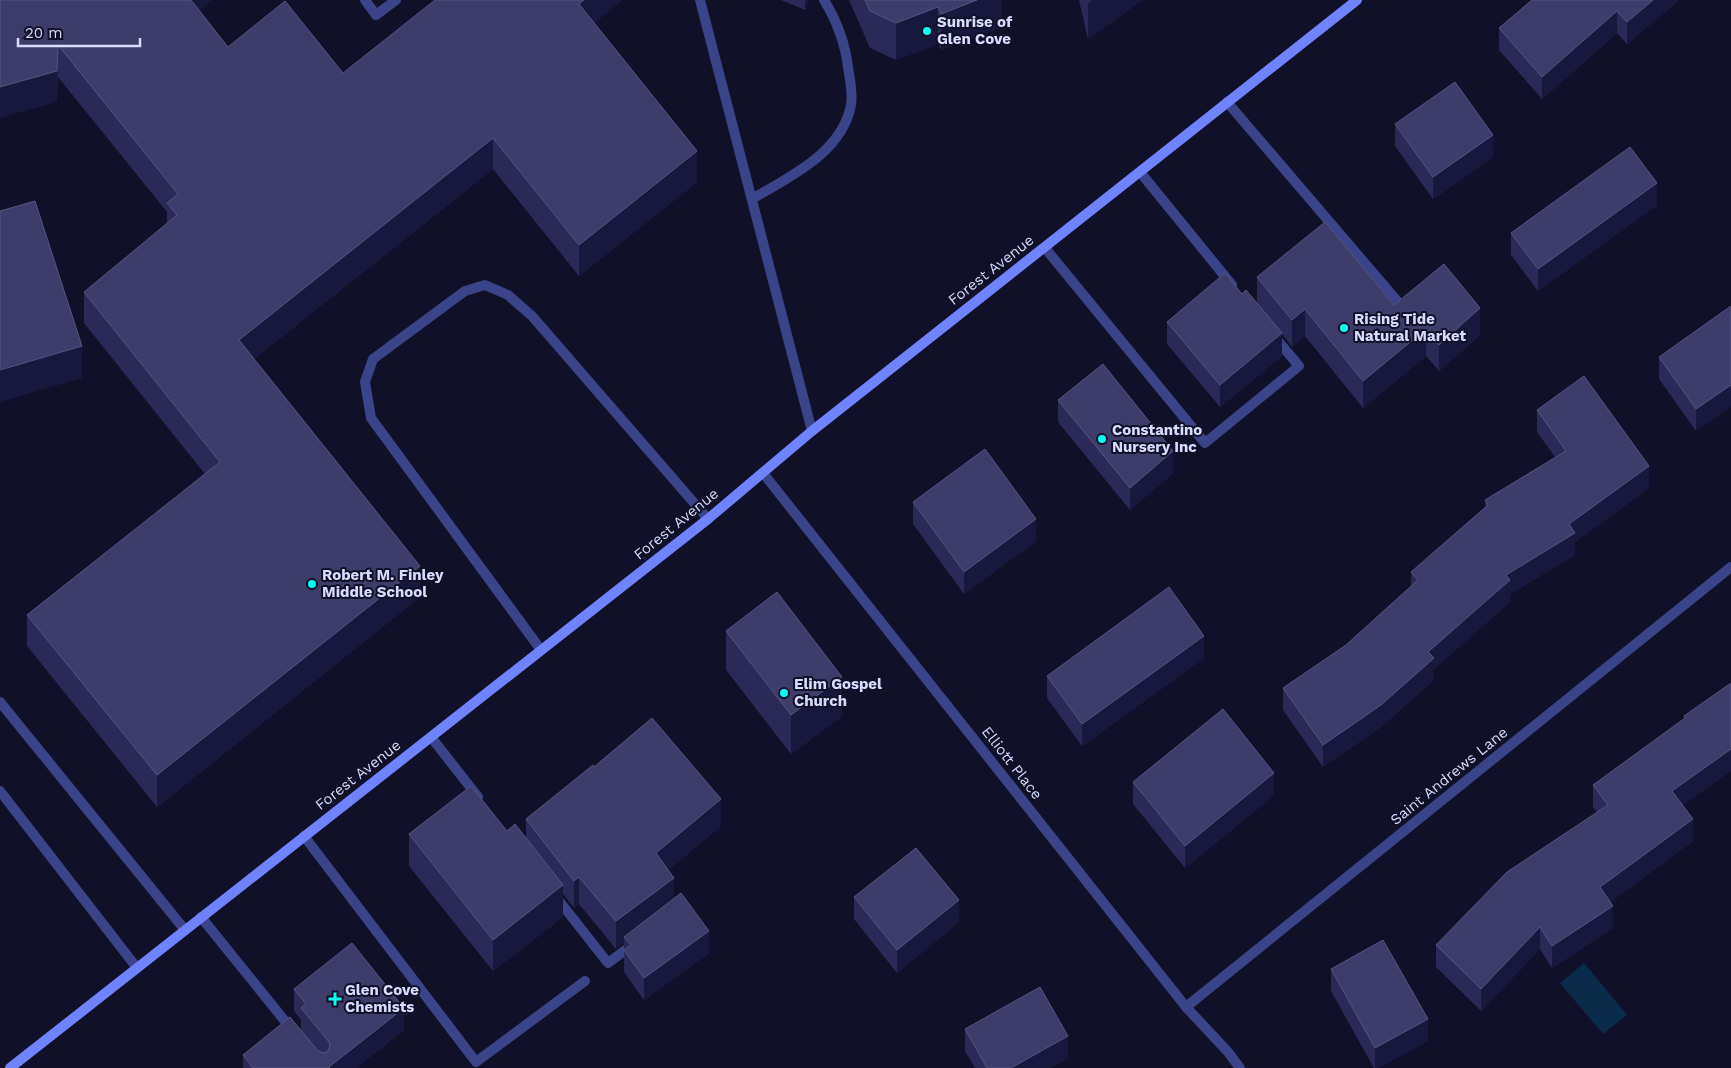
<svg xmlns="http://www.w3.org/2000/svg" width="1731" height="1068" font-family="'Work Sans',sans-serif">
	<style>
		.water { fill: #0a2b49 }
		.lines { fill: none; stroke-linecap: round; stroke-linejoin: round }
		.service { stroke: #3b4489; stroke-width: 10 }
		.minor { stroke: #3b4489; stroke-width: 10 }
		.secondary { stroke: #6f83ff; stroke-width: 10 }
		.wall { fill: #2b2958 }
		.shaded-wall { fill: #18173d }
		.building { fill: #3e3c6a; stroke: #565581 }
		.poi-dot { fill: #04fff0; stroke: #101029; stroke-width: 2 }
		.labels { text-anchor: middle; stroke-width: 4; stroke-linejoin: round; paint-order: stroke }
		.poi-label { font-size: 15px; font-weight: bold; fill: #d8daff; stroke: #101029; text-anchor: start }
		.street-label { font-size: 15px; fill: #d8daff; stroke: #101029 }
	</style>
	<rect width="100%" height="100%" fill="#101029"/>
	<path class="water" d="M 1584,963 L 1627,1015 L 1603,1034 L 1560,983 Z"/>
	<g class="lines">
		<g class="service">
			<path d="M 365,0 L 376,15 L 396,0"/>
			<path d="M 700,0 L 812,431"/>
			<path d="M 1227,102 L 1404,309"/>
			<path d="M 1140,172 L 1232,285"/>
			<path d="M 752,199 C 789,177 842,153 851,105 C 853,93 850,80 848,67 C 845,43 837,21 824,0"/>
			<path d="M 1045,248 L 1205,443 L 1299,366 L 1273,335"/>
			<path d="M 541,650 L 371,418 L 365,382 L 373,359 L 465,291 L 485,285 L 508,295 L 532,316 L 708,519"/>
			<path d="M 0,702 L 185,930"/>
			<path d="M 431,737 L 478,797"/>
			<path d="M 0,791 L 137,968"/>
			<path d="M 304,836 L 476,1062 L 585,981"/>
			<path d="M 556,897 L 608,963 L 635,943"/>
			<path d="M 201,917 L 293,1031"/>
		</g>
		<g class="minor">
			<path d="M 763,473 L 1186,1007 L 1228,1052 L 1240,1068"/>
			<path d="M 1186,1007 L 1731,567"/>
		</g>
		<path class="secondary" d="M 10,1068 L 708,519 L 812,431 L 1357,0"/>
	</g>
	<g class="wall">
		<path d="M 0,0 L 212,0 L 199,10 L 228,47 L 343,73 L 594,23 L 697,182 L 579,276 L 493,169 L 254,359 L 420,597 L 157,807 L 27,646 L 27,615 L 205,474 L 84,323 L 84,292 L 167,224 L 167,212 L 58,77 L 57,102 Z"/>
		<path d="M 781,0 L 809,0 L 805,10 Z"/>
		<path d="M 849,0 L 1002,0 L 1002,27 L 941,50 L 938,44 L 896,60 L 870,48 Z"/>
		<path d="M 1079,0 L 1142,0 L 1088,39 Z"/>
		<path d="M 1532,0 L 1679,0 L 1627,44 L 1617,33 L 1542,99 L 1499,50 L 1499,28 Z"/>
		<path d="M 1395,124 L 1493,157 L 1433,199 L 1395,146 Z"/>
		<path d="M 1657,205 L 1538,291 L 1511,255 L 1511,233 Z"/>
		<path d="M 1257,277 L 1394,305 L 1480,335 L 1439,371 L 1426,356 L 1363,408 L 1305,336 L 1292,347 L 1282,334 L 1282,356 L 1220,407 L 1167,344 L 1167,322 L 1242,294 L 1257,304 Z"/>
		<path d="M 1731,306 L 1696,431 L 1659,379 L 1659,357 Z"/>
		<path d="M 1058,400 L 1173,473 L 1130,510 L 1058,422 Z"/>
		<path d="M 1537,410 L 1649,488 L 1575,542 L 1575,555 L 1510,594 L 1510,602 L 1434,669 L 1434,680 L 1381,727 L 1323,767 L 1283,710 L 1283,688 L 1346,645 L 1411,586 L 1411,572 L 1485,508 L 1485,500 L 1555,457 L 1537,432 Z"/>
		<path d="M 913,502 L 1036,541 L 964,594 L 913,524 Z"/>
		<path d="M 726,631 L 842,716 L 791,754 L 726,670 Z"/>
		<path d="M 1204,658 L 1082,746 L 1047,698 L 1047,676 Z"/>
		<path d="M 1731,683 L 1731,771 L 1682,805 L 1693,841 L 1610,902 L 1613,928 L 1552,968 L 1540,949 L 1481,1011 L 1436,967 L 1436,945 L 1597,812 L 1593,807 L 1593,785 L 1684,719 L 1684,716 Z"/>
		<path d="M 594,767 L 721,826 L 668,870 L 674,899 L 709,953 L 644,1000 L 624,972 L 624,942 L 616,949 L 579,904 L 574,908 L 563,894 L 563,917 L 493,971 L 409,866 L 409,834 L 507,831 L 526,838 L 526,819 Z"/>
		<path d="M 1133,782 L 1274,795 L 1185,868 L 1133,804 Z"/>
		<path d="M 854,897 L 959,922 L 897,973 L 854,919 Z"/>
		<path d="M 1331,969 L 1428,1041 L 1378,1068 L 1374,1068 L 1331,991 Z"/>
		<path d="M 294,989 L 404,1030 L 356,1068 L 243,1068 L 243,1055 L 301,1030 L 301,1020 L 294,1011 Z"/>
		<path d="M 965,1029 L 1068,1058 L 1050,1068 L 975,1068 L 965,1051 Z"/>
	</g>
	<g class="shaded-wall">
		<path d="M 184,0 L 212,0 L 184,23 Z"/>
		<path d="M 584,0 L 623,0 L 579,35 L 579,4 Z"/>
		<path d="M 805,0 L 809,0 L 805,10 Z"/>
		<path d="M 977,0 L 1002,0 L 1002,27 L 941,50 L 941,14 Z"/>
		<path d="M 1092,0 L 1142,0 L 1088,39 L 1088,3 Z"/>
		<path d="M 1653,0 L 1679,0 L 1627,44 L 1627,22 Z"/>
		<path d="M 938,7 L 938,44 L 896,60 L 896,23 Z"/>
		<path d="M 1617,11 L 1617,33 L 1542,99 L 1542,77 Z"/>
		<path d="M 58,45 L 57,102 L 0,118 L 0,87 Z"/>
		<path d="M 1493,135 L 1493,157 L 1433,199 L 1433,177 Z"/>
		<path d="M 493,138 L 493,169 L 239,371 L 239,340 Z"/>
		<path d="M 697,151 L 697,182 L 579,276 L 579,245 Z"/>
		<path d="M 1657,183 L 1657,205 L 1538,291 L 1538,269 Z"/>
		<path d="M 1480,308 L 1480,335 L 1439,371 L 1439,345 Z"/>
		<path d="M 1305,309 L 1305,336 L 1292,347 L 1292,320 Z"/>
		<path d="M 1426,329 L 1426,356 L 1363,408 L 1363,381 Z"/>
		<path d="M 1282,333 L 1282,356 L 1220,407 L 1220,385 Z"/>
		<path d="M 82,346 L 82,378 L 0,402 L 0,370 Z"/>
		<path d="M 1731,385 L 1731,407 L 1696,431 L 1696,409 Z"/>
		<path d="M 1173,451 L 1173,473 L 1130,510 L 1130,488 Z"/>
		<path d="M 1649,466 L 1649,488 L 1575,542 L 1575,555 L 1510,594 L 1510,602 L 1434,669 L 1434,680 L 1381,727 L 1323,767 L 1323,745 L 1428,652 L 1506,575 L 1569,524 Z"/>
		<path d="M 1036,519 L 1036,541 L 964,594 L 964,572 Z"/>
		<path d="M 420,566 L 420,597 L 157,807 L 157,775 Z"/>
		<path d="M 1204,636 L 1204,658 L 1082,746 L 1082,724 Z"/>
		<path d="M 842,677 L 842,716 L 791,754 L 791,715 Z"/>
		<path d="M 1731,749 L 1731,771 L 1672,813 L 1672,791 Z"/>
		<path d="M 1274,773 L 1274,795 L 1185,868 L 1185,846 Z"/>
		<path d="M 721,799 L 721,826 L 656,880 L 656,853 Z"/>
		<path d="M 1693,819 L 1693,841 L 1600,909 L 1600,887 Z"/>
		<path d="M 579,877 L 579,904 L 574,908 L 574,881 Z"/>
		<path d="M 674,878 L 674,905 L 624,937 L 624,942 L 616,949 L 616,921 Z"/>
		<path d="M 563,885 L 563,917 L 493,971 L 493,940 Z"/>
		<path d="M 959,900 L 959,922 L 897,973 L 897,950 Z"/>
		<path d="M 1613,906 L 1613,928 L 1552,968 L 1552,946 Z"/>
		<path d="M 1540,927 L 1540,949 L 1481,1011 L 1481,989 Z"/>
		<path d="M 709,931 L 709,953 L 644,1000 L 644,978 Z"/>
		<path d="M 404,1008 L 404,1030 L 356,1068 L 329,1068 L 329,1067 Z"/>
		<path d="M 1428,1019 L 1428,1041 L 1378,1068 L 1375,1068 L 1375,1048 Z"/>
		<path d="M 1068,1036 L 1068,1058 L 1050,1068 L 1011,1068 Z"/>
	</g>
	<g class="building">
		<path d="M 0,0 L 191,0 L 228,47 L 285,1 L 343,73 L 435,0 L 584,0 L 579,4 L 697,151 L 579,245 L 493,138 L 239,340 L 420,566 L 157,775 L 27,615 L 220,462 L 84,292 L 177,215 L 167,203 L 178,194 L 58,45 L 57,71 L 0,87 Z"/>
		<path d="M 865,0 L 977,0 L 941,14 L 938,7 L 896,23 L 870,11 Z"/>
		<path d="M 1532,0 L 1653,0 L 1627,22 L 1617,11 L 1542,77 L 1499,28 Z"/>
		<path d="M 1455,82 L 1493,135 L 1433,177 L 1395,124 Z"/>
		<path d="M 1630,147 L 1657,183 L 1538,269 L 1511,233 Z"/>
		<path d="M 35,201 L 82,346 L 0,370 L 0,211 Z"/>
		<path d="M 1325,222 L 1394,305 L 1444,264 L 1480,308 L 1439,345 L 1426,329 L 1363,381 L 1305,309 L 1292,320 L 1257,277 Z"/>
		<path d="M 1225,273 L 1242,294 L 1246,290 L 1282,333 L 1220,385 L 1167,322 Z"/>
		<path d="M 1731,306 L 1731,385 L 1696,409 L 1659,357 Z"/>
		<path d="M 1103,364 L 1173,451 L 1130,488 L 1058,400 Z"/>
		<path d="M 1584,376 L 1649,466 L 1569,524 L 1575,533 L 1506,575 L 1510,580 L 1428,652 L 1434,658 L 1381,705 L 1323,745 L 1283,688 L 1346,645 L 1418,580 L 1411,572 L 1488,505 L 1485,500 L 1566,451 L 1537,410 Z"/>
		<path d="M 985,449 L 1036,519 L 964,572 L 913,502 Z"/>
		<path d="M 1169,587 L 1204,636 L 1082,724 L 1047,676 Z"/>
		<path d="M 777,592 L 842,677 L 791,715 L 726,631 Z"/>
		<path d="M 1731,683 L 1731,749 L 1672,791 L 1693,819 L 1600,887 L 1613,906 L 1552,946 L 1540,927 L 1481,989 L 1436,945 L 1507,872 L 1608,805 L 1593,785 L 1685,718 L 1684,716 Z"/>
		<path d="M 1223,709 L 1274,773 L 1185,846 L 1133,782 Z"/>
		<path d="M 652,718 L 721,799 L 656,853 L 674,878 L 616,921 L 579,877 L 574,881 L 526,819 L 593,765 L 594,767 Z"/>
		<path d="M 471,786 L 507,831 L 515,824 L 563,885 L 493,940 L 409,834 Z"/>
		<path d="M 916,848 L 959,900 L 897,950 L 854,897 Z"/>
		<path d="M 681,893 L 709,931 L 644,978 L 624,950 L 631,945 L 624,937 Z"/>
		<path d="M 1383,940 L 1428,1019 L 1375,1048 L 1331,969 Z"/>
		<path d="M 352,943 L 404,1008 L 329,1067 L 330,1068 L 253,1068 L 243,1055 L 290,1017 L 318,1051 L 324,1053 L 328,1051 L 330,1045 L 329,1042 L 301,1008 L 306,1004 L 294,989 Z"/>
		<path d="M 1040,987 L 1068,1036 L 1011,1068 L 987,1068 L 965,1029 Z"/>
	</g>
	<g class="poi-dot">
		<circle cx="927" cy="31" r="5"/>
		<circle cx="1344" cy="328" r="5"/>
		<circle cx="1102" cy="439" r="5"/>
		<circle cx="312" cy="584" r="5"/>
		<circle cx="784" cy="693" r="5"/>
		<path d="M332.5 991.5h5v5h5v5h-5v5h-5v-5h-5v-5h5z"/>
	</g>
	<g class="labels">
		<g class="poi-label">
			<text x="937" y="27">Sunrise of<tspan x="937" dy="17">Glen Cove</tspan></text>
			<text x="1354" y="324">Rising Tide<tspan x="1354" dy="17">Natural Market</tspan></text>
			<text x="1112" y="435">Constantino<tspan x="1112" dy="17">Nursery Inc</tspan></text>
			<text x="322" y="580">Robert M. Finley<tspan x="322" dy="17">Middle School</tspan></text>
			<text x="794" y="689">Elim Gospel<tspan x="794" dy="17">Church</tspan></text>
			<text x="345" y="995">Glen Cove<tspan x="345" dy="17">Chemists</tspan></text>
		</g>
		<g class="street-label">
			<text transform="translate(991 270) rotate(-38)" y="5">Forest Avenue</text>
			<text transform="translate(676 524) rotate(-39)" y="5">Forest Avenue</text>
			<text transform="translate(1012 763) rotate(52)" y="5">Elliott Place</text>
			<text transform="translate(358 775) rotate(-38)" y="5">Forest Avenue</text>
			<text transform="translate(1449 776) rotate(-39)" y="5">Saint Andrews Lane</text>
		</g>
	</g>
	<path d="M18 38v8h122v-8" fill="none" stroke="#d8daff" stroke-width="2.5"/>
	<text x="25" y="38" font-size="15" fill="#d8daff" stroke="#101029" stroke-width="4" paint-order="stroke">20 m</text>
</svg>
